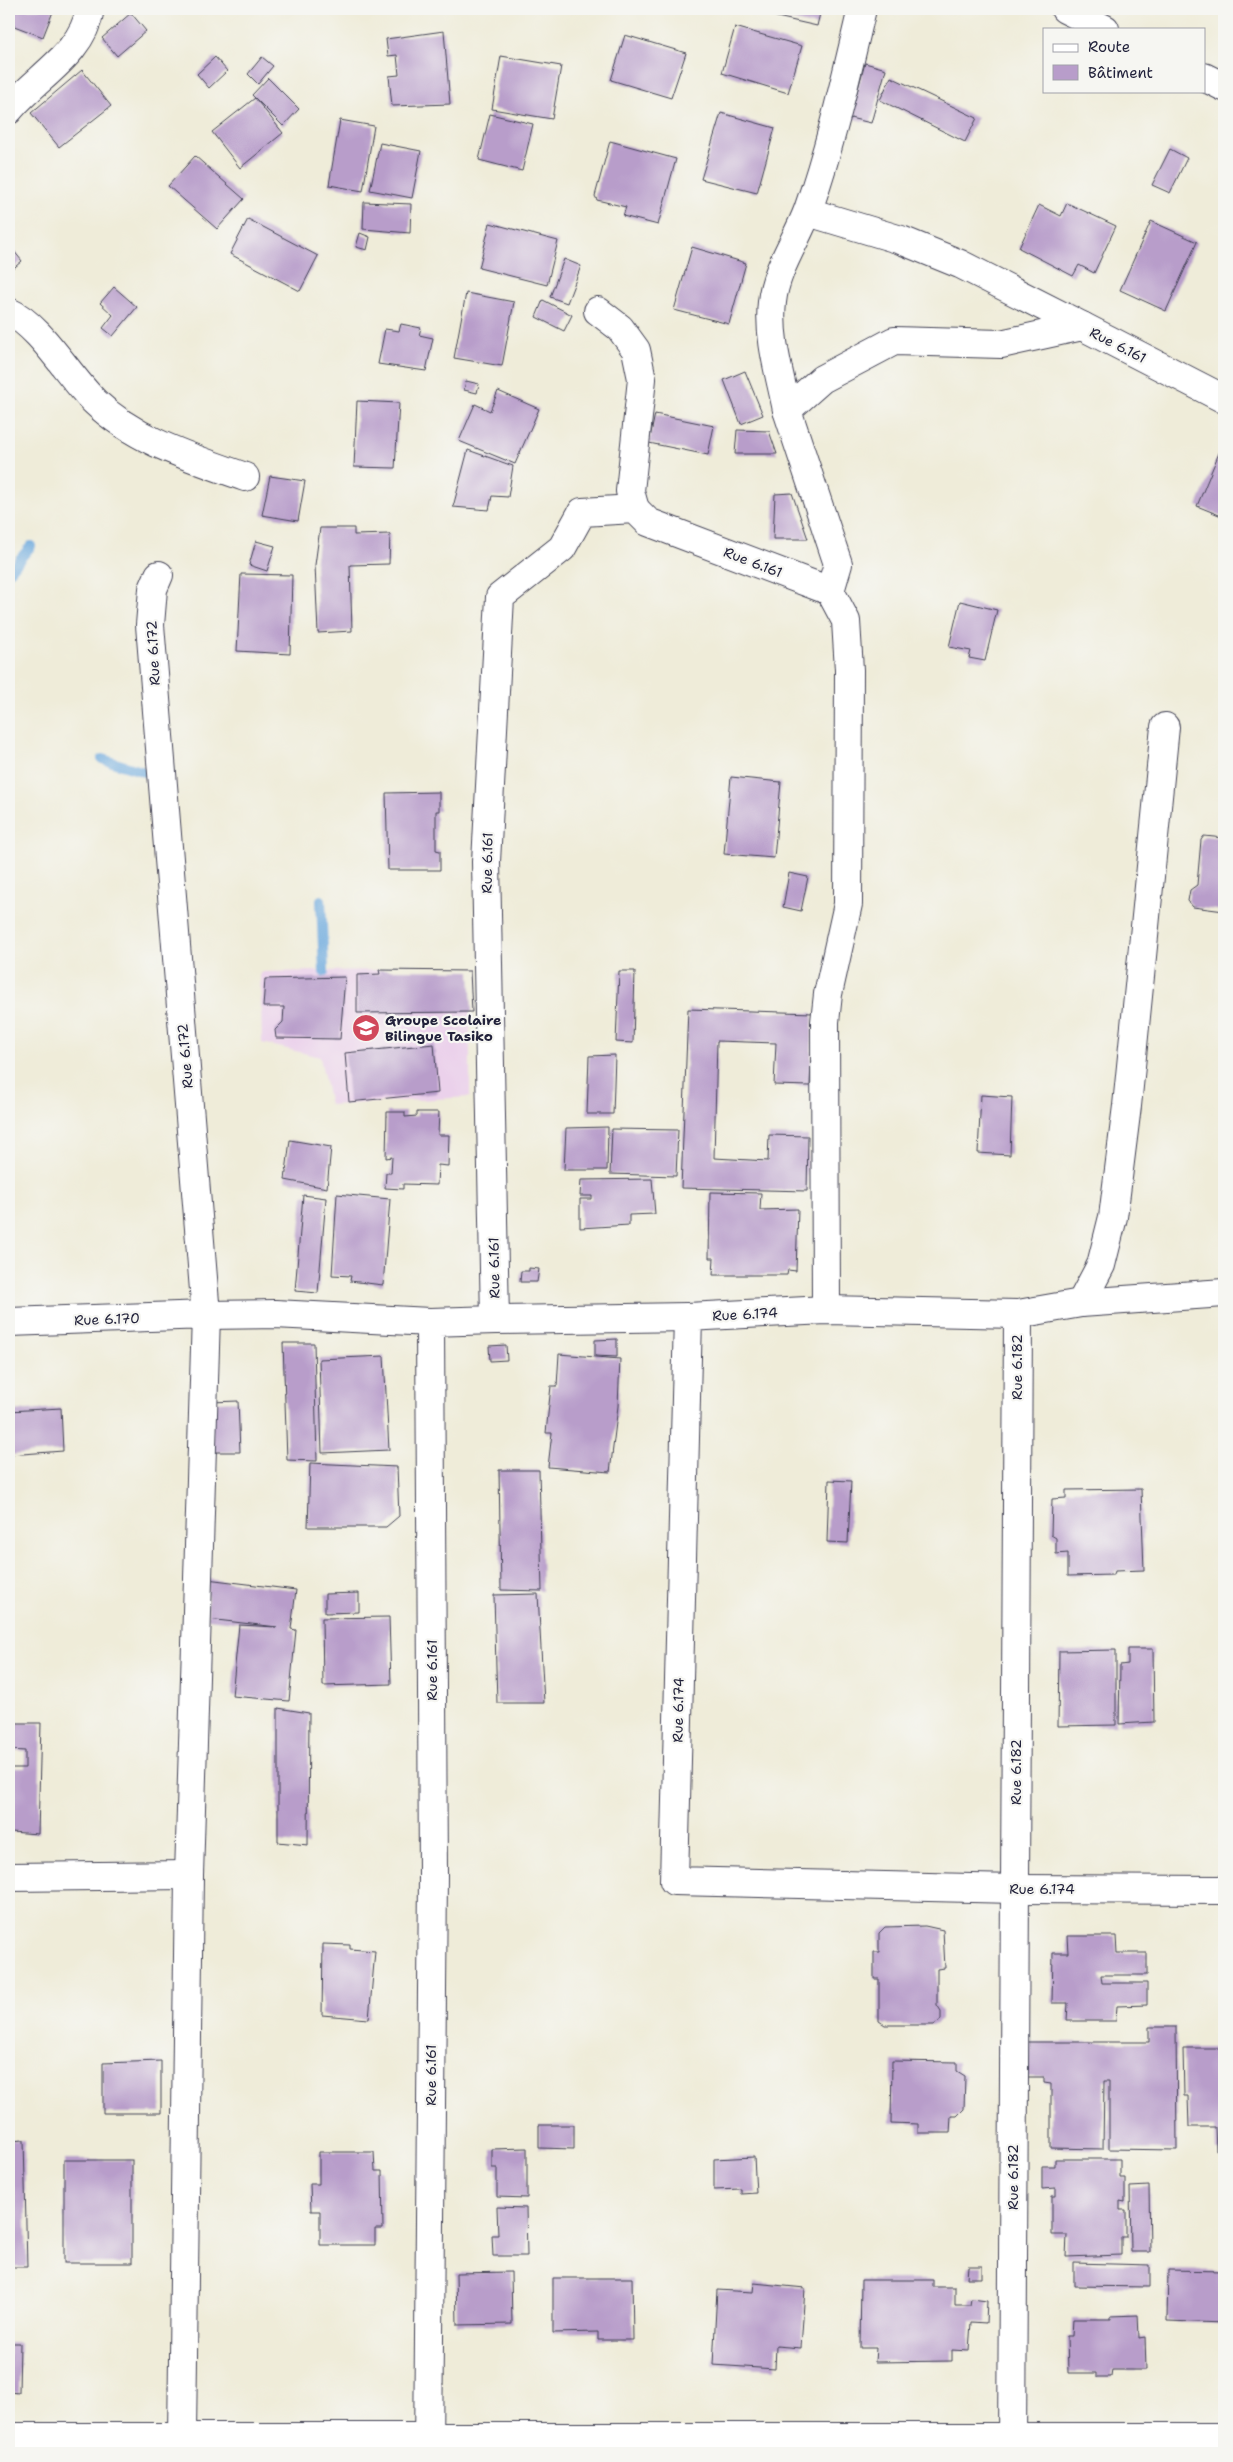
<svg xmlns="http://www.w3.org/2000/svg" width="1233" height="2462" font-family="'Shantell Sans',sans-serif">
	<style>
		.built { fill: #ebd1eb }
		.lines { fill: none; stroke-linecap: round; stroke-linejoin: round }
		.stream { stroke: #6ca9dd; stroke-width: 10 }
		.building { fill: #b89dca }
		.minor-casing { stroke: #414053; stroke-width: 30 }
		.minor { stroke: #fff; stroke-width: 28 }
		.labels { text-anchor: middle; stroke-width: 4.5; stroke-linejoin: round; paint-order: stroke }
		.street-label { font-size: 14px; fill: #22223b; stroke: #f6f6f2 }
		.poi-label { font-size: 14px; font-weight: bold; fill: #22223b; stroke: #f6f6f2; text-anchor: start }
	</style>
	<rect width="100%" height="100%" fill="#f6f6f2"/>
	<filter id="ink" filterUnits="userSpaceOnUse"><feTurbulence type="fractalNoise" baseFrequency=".02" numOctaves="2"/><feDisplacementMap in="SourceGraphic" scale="10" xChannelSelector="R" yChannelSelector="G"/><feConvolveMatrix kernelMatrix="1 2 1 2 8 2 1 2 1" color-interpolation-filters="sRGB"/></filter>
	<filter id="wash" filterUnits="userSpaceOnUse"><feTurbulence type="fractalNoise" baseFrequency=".0096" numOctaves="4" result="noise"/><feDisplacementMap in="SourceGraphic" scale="20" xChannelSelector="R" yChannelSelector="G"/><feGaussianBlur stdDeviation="1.12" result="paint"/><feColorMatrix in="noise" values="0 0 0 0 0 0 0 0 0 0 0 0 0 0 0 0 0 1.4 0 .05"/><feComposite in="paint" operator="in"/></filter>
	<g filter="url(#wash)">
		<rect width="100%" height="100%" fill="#efecd9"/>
		<path class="built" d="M 379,970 L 470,971 L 470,1097 L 330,1105 L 320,1057 L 262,1043 L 260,972 Z"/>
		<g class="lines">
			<g class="stream">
				<path d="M 9,572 L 31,546"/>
				<path d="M 102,759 L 148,773"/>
				<path d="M 321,900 L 324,972"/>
			</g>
		</g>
		<g id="blocks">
			<g class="building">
				<path d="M 9,9 L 54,9 L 43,37 L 9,24 Z"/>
				<path d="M 756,9 L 821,9 L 817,26 L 755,12 Z"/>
				<path d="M 131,13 L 146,31 L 117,56 L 102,38 Z"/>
				<path d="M 735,27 L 802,46 L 788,93 L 722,73 Z"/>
				<path d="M 444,31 L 450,104 L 392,106 L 389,76 L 399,75 L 397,55 L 388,56 L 386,39 Z"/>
				<path d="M 625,35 L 686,53 L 671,98 L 611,80 Z"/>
				<path d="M 501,56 L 561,66 L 552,119 L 492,109 Z"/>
				<path d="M 215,57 L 227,71 L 209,88 L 197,74 Z"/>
				<path d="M 262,57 L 273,66 L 258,84 L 248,74 Z"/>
				<path d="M 865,63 L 886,69 L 871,123 L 850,118 Z"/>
				<path d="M 82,70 L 111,106 L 59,147 L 31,113 Z"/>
				<path d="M 891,77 L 977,118 L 965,142 L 880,100 Z"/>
				<path d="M 268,78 L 299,109 L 283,126 L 252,95 Z"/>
				<path d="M 255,98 L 283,133 L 240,168 L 212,132 Z"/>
				<path d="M 721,113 L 775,128 L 757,193 L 701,179 Z"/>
				<path d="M 490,114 L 533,124 L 522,171 L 479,160 Z"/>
				<path d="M 340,120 L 374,126 L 363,191 L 329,185 Z"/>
				<path d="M 610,141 L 676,159 L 658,225 L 623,216 L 626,207 L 597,200 L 595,196 Z"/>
				<path d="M 380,143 L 421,151 L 412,198 L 370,190 Z"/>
				<path d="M 1170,149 L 1187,158 L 1170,193 L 1152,185 Z"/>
				<path d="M 195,156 L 244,199 L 217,229 L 168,186 Z"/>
				<path d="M 364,202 L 411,204 L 410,233 L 363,229 Z"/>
				<path d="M 1067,203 L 1116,226 L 1094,273 L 1079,265 L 1073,276 L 1019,248 L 1039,205 L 1061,216 Z"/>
				<path d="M 248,219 L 318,256 L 300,291 L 230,254 Z"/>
				<path d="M 1151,221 L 1197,242 L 1166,311 L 1120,290 Z"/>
				<path d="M 490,223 L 558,241 L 547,285 L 479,268 Z"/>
				<path d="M 360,233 L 370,237 L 367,250 L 356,247 Z"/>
				<path d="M 9,245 L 22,261 L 9,272 Z"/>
				<path d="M 692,247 L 746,263 L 729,324 L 674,310 Z"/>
				<path d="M 564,259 L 581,266 L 567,303 L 550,297 Z"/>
				<path d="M 114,287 L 137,307 L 113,336 L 103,328 L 113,315 L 100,303 Z"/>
				<path d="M 466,293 L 514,302 L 502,366 L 454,358 Z"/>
				<path d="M 543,300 L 572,315 L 564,331 L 536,317 Z"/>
				<path d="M 401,324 L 421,328 L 419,335 L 433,338 L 426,371 L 378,364 L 385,329 L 399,331 Z"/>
				<path d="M 745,371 L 763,415 L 741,424 L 724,380 Z"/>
				<path d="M 466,381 L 479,384 L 477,393 L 464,390 Z"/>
				<path d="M 498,391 L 539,409 L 515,464 L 459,441 L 475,404 L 490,411 Z"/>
				<path d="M 357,401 L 399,403 L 395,468 L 354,467 Z"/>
				<path d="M 655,414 L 714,426 L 708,455 L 649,443 Z"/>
				<path d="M 737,430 L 769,431 L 777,454 L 735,454 Z"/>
				<path d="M 1224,441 L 1224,517 L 1197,506 Z"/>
				<path d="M 468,450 L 513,466 L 508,497 L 492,496 L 489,510 L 453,507 Z"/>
				<path d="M 270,476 L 305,481 L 298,521 L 262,515 Z"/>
				<path d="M 792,493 L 808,539 L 773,539 L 775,494 Z"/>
				<path d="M 320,528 L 354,528 L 354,535 L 390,534 L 389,564 L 350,565 L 352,631 L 318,633 L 315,565 Z"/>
				<path d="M 256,541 L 275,546 L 267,571 L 249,565 Z"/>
				<path d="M 241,574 L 292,575 L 290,654 L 237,651 Z"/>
				<path d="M 960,601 L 997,610 L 985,661 L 969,658 L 971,651 L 949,647 Z"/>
				<path d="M 731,777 L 781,782 L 774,858 L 724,854 Z"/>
				<path d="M 439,792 L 439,811 L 436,811 L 436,850 L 440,851 L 440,870 L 388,870 L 386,793 Z"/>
				<path d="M 1204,836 L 1224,838 L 1224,911 L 1193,907 L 1188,901 L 1190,890 L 1197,885 L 1201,840 Z"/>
				<path d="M 789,873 L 808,877 L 801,911 L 783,907 Z"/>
				<path d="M 379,970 L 470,971 L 472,1012 L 357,1013 L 357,975 L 380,974 Z"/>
				<path d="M 619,971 L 635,971 L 633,1043 L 616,1042 Z"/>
				<path d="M 345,977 L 340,1039 L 276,1038 L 275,1030 L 283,1022 L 284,1007 L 263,1007 L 265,979 Z"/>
				<path d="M 688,1009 L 813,1013 L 810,1086 L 774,1085 L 776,1043 L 717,1041 L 714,1158 L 768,1161 L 769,1135 L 808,1136 L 807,1191 L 681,1188 Z"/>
				<path d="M 434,1044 L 438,1093 L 349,1102 L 345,1053 Z"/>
				<path d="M 615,1055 L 613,1114 L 587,1114 L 589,1056 Z"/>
				<path d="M 981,1095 L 1012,1097 L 1010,1155 L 978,1153 Z"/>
				<path d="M 387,1112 L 405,1112 L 405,1117 L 417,1116 L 417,1112 L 439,1112 L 438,1135 L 449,1135 L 448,1166 L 438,1165 L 437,1185 L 403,1184 L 403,1189 L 385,1188 L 386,1173 L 391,1173 L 392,1157 L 386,1158 Z"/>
				<path d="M 608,1127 L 607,1170 L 564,1170 L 566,1128 Z"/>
				<path d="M 612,1129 L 678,1130 L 676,1176 L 610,1174 Z"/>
				<path d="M 290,1140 L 331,1147 L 327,1188 L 285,1180 Z"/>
				<path d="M 652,1179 L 655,1214 L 629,1215 L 629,1225 L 580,1228 L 580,1199 L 592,1199 L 592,1196 L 580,1196 L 581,1180 Z"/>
				<path d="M 710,1192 L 761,1193 L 760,1210 L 798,1209 L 796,1271 L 788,1270 L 787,1275 L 713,1275 L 714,1258 L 709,1258 Z"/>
				<path d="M 337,1194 L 390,1199 L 383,1285 L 350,1281 L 351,1276 L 332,1275 Z"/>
				<path d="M 303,1195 L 326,1198 L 318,1293 L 295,1291 Z"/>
				<path d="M 529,1268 L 539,1269 L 537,1282 L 520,1282 L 521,1271 L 529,1271 Z"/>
				<path d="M 617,1339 L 617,1357 L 595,1356 L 595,1340 Z"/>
				<path d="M 283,1343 L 314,1343 L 317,1461 L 287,1460 Z"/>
				<path d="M 506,1345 L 507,1360 L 490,1361 L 489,1346 Z"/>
				<path d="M 559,1354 L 620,1359 L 618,1406 L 610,1472 L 548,1467 L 552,1433 L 546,1433 L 551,1386 L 557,1386 Z"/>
				<path d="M 384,1356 L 389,1450 L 322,1453 L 319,1359 Z"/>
				<path d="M 238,1401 L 240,1452 L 213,1452 L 211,1402 Z"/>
				<path d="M 61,1408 L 63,1451 L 9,1455 L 9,1411 Z"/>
				<path d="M 310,1463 L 397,1467 L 399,1516 L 386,1527 L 308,1527 Z"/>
				<path d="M 499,1470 L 539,1470 L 542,1591 L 501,1590 Z"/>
				<path d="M 829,1480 L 851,1481 L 848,1543 L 827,1542 Z"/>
				<path d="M 1141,1489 L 1144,1570 L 1115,1571 L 1114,1575 L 1068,1576 L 1068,1553 L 1056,1554 L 1056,1538 L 1051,1535 L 1052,1499 L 1066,1498 L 1066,1490 Z"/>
				<path d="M 207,1579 L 296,1590 L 291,1629 L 296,1630 L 289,1701 L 232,1696 L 239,1625 L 277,1627 L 208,1619 Z"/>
				<path d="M 359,1593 L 359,1612 L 325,1613 L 325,1594 Z"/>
				<path d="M 538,1594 L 544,1703 L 497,1703 L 494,1595 Z"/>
				<path d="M 389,1617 L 391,1684 L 323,1686 L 322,1618 Z"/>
				<path d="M 1128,1649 L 1153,1649 L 1154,1722 L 1119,1724 L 1120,1665 L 1128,1664 Z"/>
				<path d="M 1116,1650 L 1116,1725 L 1058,1726 L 1059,1651 Z"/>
				<path d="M 278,1708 L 309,1713 L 308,1845 L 278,1842 Z"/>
				<path d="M 9,1723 L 41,1723 L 38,1834 L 11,1832 L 11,1768 L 25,1768 L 25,1751 L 9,1750 Z"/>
				<path d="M 925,1926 L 943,1930 L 945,1968 L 937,1969 L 937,2005 L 941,2011 L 941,2020 L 934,2025 L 885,2025 L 879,2021 L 879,1979 L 874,1979 L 874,1952 L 879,1952 L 879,1933 L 885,1927 Z"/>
				<path d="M 1067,1936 L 1116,1936 L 1117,1953 L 1147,1953 L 1147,1975 L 1101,1975 L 1102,1983 L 1147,1983 L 1147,2005 L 1117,2006 L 1116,2021 L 1067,2021 L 1068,2003 L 1052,2003 L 1053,1953 L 1068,1953 Z"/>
				<path d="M 323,1944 L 350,1945 L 350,1949 L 375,1951 L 369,2019 L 322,2015 Z"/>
				<path d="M 1149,2027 L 1176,2027 L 1177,2150 L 1109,2149 L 1109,2081 L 1104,2081 L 1103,2149 L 1051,2148 L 1051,2084 L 1044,2083 L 1044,2077 L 1027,2077 L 1027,2042 L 1149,2042 Z"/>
				<path d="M 1183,2048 L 1224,2048 L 1224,2151 L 1216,2151 L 1215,2127 L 1189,2127 L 1188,2096 L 1184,2096 Z"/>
				<path d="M 161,2061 L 161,2113 L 103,2113 L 103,2063 Z"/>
				<path d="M 892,2061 L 957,2062 L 957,2071 L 965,2076 L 964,2109 L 957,2116 L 951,2116 L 950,2133 L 918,2133 L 918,2124 L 891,2123 Z"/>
				<path d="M 539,2125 L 574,2125 L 574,2149 L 539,2148 Z"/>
				<path d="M 24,2140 L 27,2267 L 9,2267 L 9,2141 Z"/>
				<path d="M 527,2148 L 527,2198 L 497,2197 L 497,2168 L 492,2168 L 492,2149 Z"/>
				<path d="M 319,2152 L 374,2152 L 375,2171 L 382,2171 L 383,2229 L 375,2229 L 375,2245 L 320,2245 L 320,2211 L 311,2211 L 310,2184 L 319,2184 Z"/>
				<path d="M 754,2157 L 756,2193 L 741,2194 L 741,2189 L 714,2190 L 714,2159 Z"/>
				<path d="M 1055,2159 L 1120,2159 L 1120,2178 L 1125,2178 L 1125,2202 L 1120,2201 L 1120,2210 L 1126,2210 L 1126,2237 L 1121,2237 L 1121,2255 L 1066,2257 L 1067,2235 L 1052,2235 L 1052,2196 L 1056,2196 L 1056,2188 L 1042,2189 L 1042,2166 L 1055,2166 Z"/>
				<rect x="64" y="2160" width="68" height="103"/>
				<path d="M 1149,2186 L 1150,2252 L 1131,2252 L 1130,2187 Z"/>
				<path d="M 497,2207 L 526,2208 L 527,2256 L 493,2256 L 492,2235 L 498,2235 Z"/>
				<path d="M 1074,2263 L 1150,2265 L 1150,2287 L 1074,2286 Z"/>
				<path d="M 968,2266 L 982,2266 L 982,2278 L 967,2278 Z"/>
				<path d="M 1168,2270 L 1224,2271 L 1224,2323 L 1167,2321 Z"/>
				<path d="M 511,2272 L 512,2324 L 457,2325 L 456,2273 Z"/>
				<path d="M 553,2278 L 632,2278 L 633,2340 L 598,2340 L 598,2332 L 553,2333 Z"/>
				<path d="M 861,2280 L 933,2280 L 933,2287 L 955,2287 L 955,2305 L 970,2305 L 971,2299 L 987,2301 L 986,2323 L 971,2322 L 969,2351 L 952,2350 L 952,2361 L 875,2362 L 876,2348 L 860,2348 Z"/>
				<path d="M 754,2283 L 805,2288 L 801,2348 L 776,2346 L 775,2369 L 713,2365 L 717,2290 L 753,2292 Z"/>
				<path d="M 1138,2315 L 1139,2338 L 1145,2337 L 1146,2370 L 1112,2370 L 1111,2377 L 1097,2377 L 1097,2373 L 1068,2373 L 1067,2336 L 1072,2336 L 1073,2319 L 1111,2319 L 1111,2316 Z"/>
				<path d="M 9,2343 L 20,2343 L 19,2393 L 9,2392 Z"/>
			</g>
		</g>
	</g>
	<g filter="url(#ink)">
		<use href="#blocks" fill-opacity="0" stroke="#414053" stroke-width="1"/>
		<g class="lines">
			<g class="minor-casing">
				<g id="minor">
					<path d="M 1065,9 L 1105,29"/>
					<path d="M 1204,77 L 1224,87"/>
					<path d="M 9,110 C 36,77 83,54 90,9"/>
					<path d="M 808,212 L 901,240 L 960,264 L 1082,326"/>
					<path d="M 598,311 L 620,328 L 636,350 L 642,379 L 630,491 L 635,509"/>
					<path d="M 9,312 C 40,325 69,377 95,402 C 137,442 193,458 245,477"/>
					<path d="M 787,410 C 780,375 768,338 772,302 C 775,270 797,240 808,210 C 831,145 846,76 862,9"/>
					<path d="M 159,575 L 153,589 L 150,625 L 206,1315 L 275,1314 L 430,1322"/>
					<path d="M 1081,1303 L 1101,1265 L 1113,1217 L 1127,1106 L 1165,727"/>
					<path d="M 826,1310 L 825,1022 L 828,994 L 848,904 L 849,670 L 846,621 L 830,591"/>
					<path d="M 1018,1314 L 826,1310 L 688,1317 L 674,1881 L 1015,1889 L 1224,1890"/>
					<path d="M 495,1320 L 688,1317"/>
					<path d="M 9,1322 L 206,1315 L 189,1875 L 182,2437"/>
					<path d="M 9,1877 L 189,1875"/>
					<path d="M 9,2437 L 1224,2437"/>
					<path d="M 428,2453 L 433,1875 L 430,1322 L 495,1320 L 486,862 L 500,597 L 562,548 L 582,512 L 635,509 L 648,522 L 830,591 L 838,564 L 787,410 L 822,379 L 894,341 L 1001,344 L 1082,326 L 1224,399"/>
					<path d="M 1012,2453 L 1018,1314 L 1081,1303 L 1224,1293"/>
				</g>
			</g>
			<use href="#minor" class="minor"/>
		</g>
	</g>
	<defs>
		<g id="school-disc" transform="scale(1.4375)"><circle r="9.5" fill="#d1495b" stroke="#f6f6f2"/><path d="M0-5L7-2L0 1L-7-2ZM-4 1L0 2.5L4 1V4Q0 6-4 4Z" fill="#fff"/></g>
	</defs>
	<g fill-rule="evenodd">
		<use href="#school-disc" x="366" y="1028"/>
	</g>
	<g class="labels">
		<g class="street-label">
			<text transform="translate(1118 345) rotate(27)" y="5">Rue 6.161</text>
			<text transform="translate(753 562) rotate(21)" y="5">Rue 6.161</text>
			<text transform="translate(153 653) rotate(-93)" y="5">Rue 6.172</text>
			<text transform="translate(487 863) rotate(-89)" y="5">Rue 6.161</text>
			<text transform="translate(185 1056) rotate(-95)" y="5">Rue 6.172</text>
			<text transform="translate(494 1268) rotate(-91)" y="5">Rue 6.161</text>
			<text transform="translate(745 1314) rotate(-3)" y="5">Rue 6.174</text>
			<text transform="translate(107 1319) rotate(-2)" y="5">Rue 6.170</text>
			<text transform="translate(1017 1367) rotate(-90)" y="5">Rue 6.182</text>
			<text transform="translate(432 1670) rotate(-90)" y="5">Rue 6.161</text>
			<text transform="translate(678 1710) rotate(-89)" y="5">Rue 6.174</text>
			<text transform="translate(1016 1772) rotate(-90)" y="5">Rue 6.182</text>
			<text x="1042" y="1894">Rue 6.174</text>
			<text transform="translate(431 2075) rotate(-90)" y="5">Rue 6.161</text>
			<text transform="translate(1013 2177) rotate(-90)" y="5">Rue 6.182</text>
		</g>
		<g class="poi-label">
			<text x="385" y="1025">Groupe Scolaire<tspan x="385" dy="16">Bilingue Tasiko</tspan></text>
		</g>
	</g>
	<rect width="1233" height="2462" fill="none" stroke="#f6f6f2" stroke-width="30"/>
	<rect x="1043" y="28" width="162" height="65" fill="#f6f6f2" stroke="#a1a1a9"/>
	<rect x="1053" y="44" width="25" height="8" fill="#ffffff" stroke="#a1a1a9"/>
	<text x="1088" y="52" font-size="15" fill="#22223b">Route</text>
	<rect x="1053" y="65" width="25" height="15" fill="#b89dca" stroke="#a1a1a9"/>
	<text x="1088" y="78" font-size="15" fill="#22223b">Bâtiment</text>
</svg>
